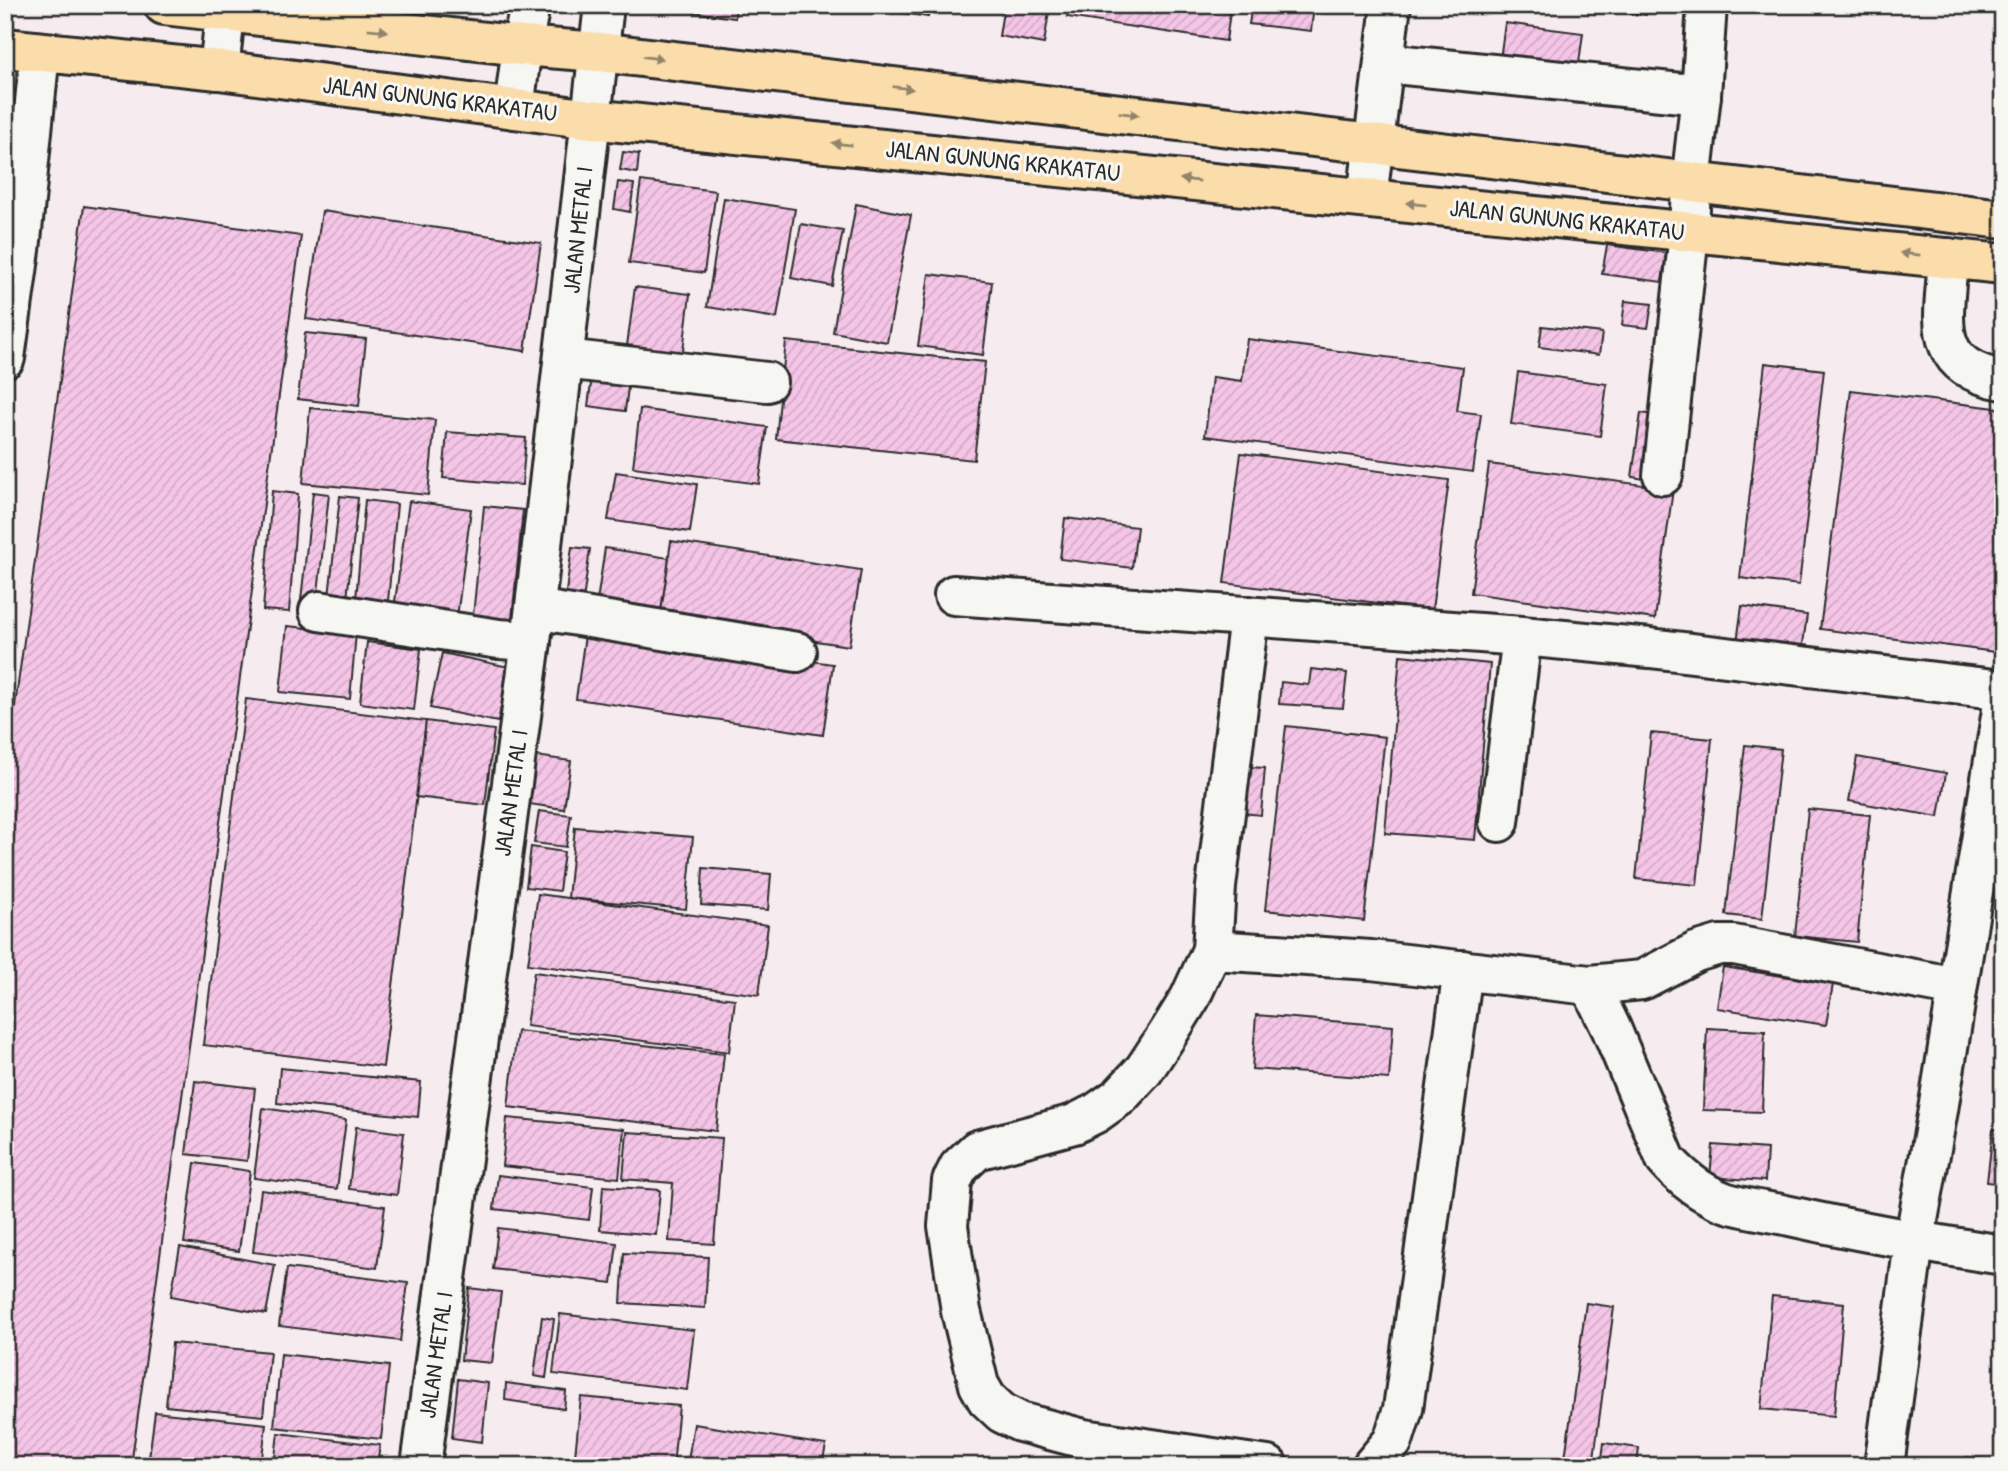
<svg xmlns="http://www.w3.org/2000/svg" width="2008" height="1471" font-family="'Patrick Hand',sans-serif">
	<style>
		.building { fill: url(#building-hatch); stroke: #2b2b2b; stroke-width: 2 }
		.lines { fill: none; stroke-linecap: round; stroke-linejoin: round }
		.minor-casing { stroke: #2b2b2b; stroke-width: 44 }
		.highway-casing { stroke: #2b2b2b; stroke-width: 44 }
		.minor { stroke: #f6f6f2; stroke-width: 38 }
		.highway { stroke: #faddab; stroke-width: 38 }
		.oneway { fill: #92846b }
		.labels { text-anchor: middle; stroke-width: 6; stroke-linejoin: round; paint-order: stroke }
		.street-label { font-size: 24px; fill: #2b2b2b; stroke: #f6f6f2 }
	</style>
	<defs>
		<pattern id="building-hatch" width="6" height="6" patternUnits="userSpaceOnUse" patternTransform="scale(1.75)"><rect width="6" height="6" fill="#f5c5e7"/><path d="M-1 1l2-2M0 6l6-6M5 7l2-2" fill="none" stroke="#d2a9c6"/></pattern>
	</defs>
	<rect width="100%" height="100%" fill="#f6ecf0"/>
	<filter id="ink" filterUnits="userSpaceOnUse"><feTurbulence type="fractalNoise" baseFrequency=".0143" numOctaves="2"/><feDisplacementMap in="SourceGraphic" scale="14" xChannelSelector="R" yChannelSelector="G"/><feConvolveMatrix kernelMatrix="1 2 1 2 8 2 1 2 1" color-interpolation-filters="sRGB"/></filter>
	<g filter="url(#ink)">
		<g class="building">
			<path d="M 644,5 L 736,5 L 735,18 Z"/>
			<path d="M 855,5 L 930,5 L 928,17 Z"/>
			<path d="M 1004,5 L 1050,5 L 1044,44 L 999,36 Z"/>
			<path d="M 1069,5 L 1231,5 L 1226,41 L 1067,17 Z"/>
			<path d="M 1252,5 L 1314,5 L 1311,31 L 1249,24 Z"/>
			<path d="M 1565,5 L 1648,5 L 1646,15 Z"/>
			<path d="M 1505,23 L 1583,33 L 1577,78 L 1499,67 Z"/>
			<path d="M 623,152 L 639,154 L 637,173 L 620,170 Z"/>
			<path d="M 641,181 L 716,191 L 704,273 L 629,263 Z"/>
			<path d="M 618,182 L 634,184 L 630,212 L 614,209 Z"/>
			<path d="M 724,198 L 795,209 L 777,318 L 707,307 Z"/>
			<path d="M 856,204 L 911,215 L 887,342 L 833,332 Z"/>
			<path d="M 84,206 L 301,236 L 131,1466 L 5,1466 L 5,778 Z"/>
			<path d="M 322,211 L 541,243 L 525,351 L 306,319 Z"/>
			<path d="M 801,224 L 843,231 L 832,286 L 791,278 Z"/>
			<path d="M 1607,245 L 1666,253 L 1662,282 L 1602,274 Z"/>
			<path d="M 929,274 L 992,282 L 983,355 L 918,346 Z"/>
			<path d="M 635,287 L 690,294 L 682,359 L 626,353 Z"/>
			<path d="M 1625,301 L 1652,304 L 1648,328 L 1622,325 Z"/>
			<path d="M 1542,326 L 1602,333 L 1599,355 L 1539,347 Z"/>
			<path d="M 305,333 L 366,339 L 359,406 L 298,399 Z"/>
			<path d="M 1247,339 L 1463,367 L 1457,411 L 1481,414 L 1473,472 L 1205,436 L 1212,377 L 1242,381 Z"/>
			<path d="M 786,341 L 985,362 L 974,460 L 776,439 Z"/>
			<path d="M 1765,363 L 1824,370 L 1799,585 L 1740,578 Z"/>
			<path d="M 1518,372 L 1607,384 L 1600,436 L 1511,424 Z"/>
			<path d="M 592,376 L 629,380 L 625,411 L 588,406 Z"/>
			<path d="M 1851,390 L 2003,409 L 2003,653 L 1820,629 Z"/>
			<path d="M 310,408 L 435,420 L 428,495 L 303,483 Z"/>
			<path d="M 640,409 L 767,427 L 759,484 L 633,467 Z"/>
			<path d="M 1641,413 L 1666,417 L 1657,481 L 1632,477 Z"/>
			<path d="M 447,432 L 526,438 L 522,485 L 443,478 Z"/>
			<path d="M 1241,453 L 1449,480 L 1432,610 L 1224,583 Z"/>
			<path d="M 1489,464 L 1673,489 L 1655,619 L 1471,593 Z"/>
			<path d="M 616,472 L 697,484 L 690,532 L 608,520 Z"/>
			<path d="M 272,491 L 298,494 L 289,612 L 263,610 Z"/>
			<path d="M 313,492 L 329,494 L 317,602 L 301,600 Z"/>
			<path d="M 340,496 L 358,498 L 346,608 L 328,606 Z"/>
			<path d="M 365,500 L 397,504 L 387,612 L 355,610 Z"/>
			<path d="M 409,501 L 471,509 L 456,625 L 393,616 Z"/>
			<path d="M 484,506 L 523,510 L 511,629 L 472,626 Z"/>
			<path d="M 1065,518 L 1137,527 L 1132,568 L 1060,559 Z"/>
			<path d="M 671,541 L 861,570 L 849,646 L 660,617 Z"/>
			<path d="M 572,547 L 590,549 L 583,601 L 565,599 Z"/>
			<path d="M 605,548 L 669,558 L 660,617 L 596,608 Z"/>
			<path d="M 1742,606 L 1807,615 L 1802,651 L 1737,642 Z"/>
			<path d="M 287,626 L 356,633 L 350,699 L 280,692 Z"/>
			<path d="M 586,628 L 833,664 L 823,735 L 576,699 Z"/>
			<path d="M 367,642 L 421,649 L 414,710 L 360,703 Z"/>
			<path d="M 442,653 L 509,667 L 498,722 L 430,708 Z"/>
			<path d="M 1400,655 L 1490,664 L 1475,840 L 1385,833 Z"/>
			<path d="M 1311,669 L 1347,673 L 1343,708 L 1279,704 L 1281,682 L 1309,685 Z"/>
			<path d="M 246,699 L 426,721 L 383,1067 L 203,1045 Z"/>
			<path d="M 426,721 L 494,730 L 485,805 L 416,797 Z"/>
			<path d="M 1286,726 L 1385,737 L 1364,921 L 1265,910 Z"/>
			<path d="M 1651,733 L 1712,739 L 1697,885 L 1636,879 Z"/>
			<path d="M 1745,745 L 1781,749 L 1762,919 L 1726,915 Z"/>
			<path d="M 536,756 L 571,761 L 564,809 L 529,804 Z"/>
			<path d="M 1857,757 L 1946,773 L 1939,817 L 1849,801 Z"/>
			<path d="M 1248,767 L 1265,768 L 1261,815 L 1243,813 Z"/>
			<path d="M 1808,809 L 1870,815 L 1857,942 L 1795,936 Z"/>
			<path d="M 539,811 L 571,815 L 566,847 L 534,843 Z"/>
			<path d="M 575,827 L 693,837 L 686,909 L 568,898 Z"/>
			<path d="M 531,847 L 564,852 L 559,891 L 526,887 Z"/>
			<path d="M 703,868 L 771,874 L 768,910 L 701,905 Z"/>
			<path d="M 538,894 L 768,925 L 759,995 L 528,964 Z"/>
			<path d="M 1723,967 L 1833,984 L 1826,1025 L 1717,1008 Z"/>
			<path d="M 534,972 L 735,999 L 729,1052 L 526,1026 Z"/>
			<path d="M 1256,1015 L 1393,1026 L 1389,1079 L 1252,1069 Z"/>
			<path d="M 1707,1028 L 1765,1031 L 1762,1112 L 1703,1110 Z"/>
			<path d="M 517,1031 L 724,1054 L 716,1131 L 508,1107 Z"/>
			<path d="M 280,1068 L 421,1082 L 418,1117 L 277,1103 Z"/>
			<path d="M 195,1081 L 255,1088 L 247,1161 L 186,1154 Z"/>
			<path d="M 263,1108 L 346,1120 L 337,1189 L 254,1178 Z"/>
			<path d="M 507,1118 L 624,1129 L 619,1178 L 502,1166 Z"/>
			<path d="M 356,1127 L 404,1133 L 397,1195 L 349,1189 Z"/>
			<path d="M 1993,1129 L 2003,1130 L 2003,1184 L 1987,1182 Z"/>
			<path d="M 627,1132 L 722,1138 L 714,1244 L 669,1241 L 673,1183 L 623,1179 Z"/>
			<path d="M 1713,1145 L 1767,1149 L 1765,1181 L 1710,1177 Z"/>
			<path d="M 195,1163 L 250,1171 L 239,1251 L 184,1243 Z"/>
			<path d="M 498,1175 L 593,1187 L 589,1220 L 494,1209 Z"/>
			<path d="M 603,1186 L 660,1190 L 656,1235 L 600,1230 Z"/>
			<path d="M 261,1190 L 385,1206 L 377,1268 L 253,1252 Z"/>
			<path d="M 498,1228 L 617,1243 L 612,1283 L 493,1269 Z"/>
			<path d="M 180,1247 L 275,1265 L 266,1314 L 171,1296 Z"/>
			<path d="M 624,1253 L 708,1257 L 705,1308 L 621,1303 Z"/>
			<path d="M 287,1268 L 408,1283 L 400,1341 L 279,1326 Z"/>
			<path d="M 469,1288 L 501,1292 L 492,1363 L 461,1360 Z"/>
			<path d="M 1772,1296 L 1844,1303 L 1834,1416 L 1761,1409 Z"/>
			<path d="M 1586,1303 L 1614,1307 L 1593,1466 L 1564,1466 Z"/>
			<path d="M 560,1314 L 694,1330 L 687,1390 L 553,1374 Z"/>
			<path d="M 542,1317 L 554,1319 L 546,1378 L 534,1376 Z"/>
			<path d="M 172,1343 L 270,1352 L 263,1416 L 166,1406 Z"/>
			<path d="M 281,1354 L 389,1366 L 381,1439 L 274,1427 Z"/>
			<path d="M 2003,1376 L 2003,1415 L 1997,1415 Z"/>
			<path d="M 458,1379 L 488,1383 L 482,1442 L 452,1438 Z"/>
			<path d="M 506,1383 L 566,1391 L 564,1409 L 505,1400 Z"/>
			<path d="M 581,1397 L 679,1406 L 673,1466 L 574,1466 Z"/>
			<path d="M 155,1412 L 266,1424 L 261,1466 L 220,1466 L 149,1458 Z"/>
			<path d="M 694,1424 L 826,1445 L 822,1466 L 687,1466 Z"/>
			<path d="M 278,1433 L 380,1445 L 377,1466 L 274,1466 Z"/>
			<path d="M 1604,1443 L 1639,1448 L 1637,1466 L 1601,1466 Z"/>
			<path d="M 1967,1457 L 2003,1462 L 2003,1466 L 1966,1466 Z"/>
		</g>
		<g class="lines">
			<g class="minor-casing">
				<g id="minor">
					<path d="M 1385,63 L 1701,95"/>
					<path d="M 219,70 L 226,5"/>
					<path d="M 514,109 L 522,46 L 530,5"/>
					<path d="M 1367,198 L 1391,5"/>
					<path d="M 1948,258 C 1945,316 1927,367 2003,380"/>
					<path d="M 5,358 L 20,250 L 40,52"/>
					<path d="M 564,359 L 767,382"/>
					<path d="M 1663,475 L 1689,233 L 1691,183 L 1701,95 L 1707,5"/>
					<path d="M 954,595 L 1522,636 L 1650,648 L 2003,690"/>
					<path d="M 535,609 L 797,652"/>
					<path d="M 319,611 L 499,639 L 531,641"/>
					<path d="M 1499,822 L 1522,636"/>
					<path d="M 1212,950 L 1216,887 L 1249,616"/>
					<path d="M 1590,985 L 1611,1028 L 1666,1160 C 1681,1177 1700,1192 1722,1201 C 1743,1209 1768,1211 1790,1216 C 1861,1232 1931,1244 2003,1255"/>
					<path d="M 421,1466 L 531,641 L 604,5"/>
					<path d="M 1268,1466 L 1084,1439 L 1020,1422 L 1002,1413 L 987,1399 L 979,1385 L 961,1311 L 948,1226 L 952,1181 L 959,1167 L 977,1150 L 1074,1124 L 1096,1113 L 1120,1096 L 1144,1070 L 1169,1032 L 1190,998 L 1212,950 L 1371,960 L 1590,985 L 1642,980 L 1696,952 L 1719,945 L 1734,945 L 1957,987"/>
					<path d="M 1372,1466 L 1393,1441 L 1403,1409 L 1463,970"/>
					<path d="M 1884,1466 L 1914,1242 L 1938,1110 L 2003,704"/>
				</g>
			</g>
			<g class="highway-casing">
				<g id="highway">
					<path d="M 164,5 L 522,46 L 599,52 L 2003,219"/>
					<path d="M 5,48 L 219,70 L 591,119 L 2003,264"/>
				</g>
			</g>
			<use href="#minor" class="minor"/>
			<use href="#highway" class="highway"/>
		</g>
		<defs><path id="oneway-solid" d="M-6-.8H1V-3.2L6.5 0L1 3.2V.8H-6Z" transform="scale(1.75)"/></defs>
		<g class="oneway">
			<use href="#oneway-solid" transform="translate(378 30) rotate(6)"/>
			<use href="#oneway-solid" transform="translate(653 58) rotate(7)"/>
			<use href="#oneway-solid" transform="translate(903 88) rotate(7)"/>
			<use href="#oneway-solid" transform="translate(1129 114) rotate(7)"/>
			<use href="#oneway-solid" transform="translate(842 144) rotate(-174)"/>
			<use href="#oneway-solid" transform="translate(1190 180) rotate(-174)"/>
			<use href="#oneway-solid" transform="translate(1416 204) rotate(-174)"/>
			<use href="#oneway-solid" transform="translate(1910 254) rotate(-174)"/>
		</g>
	</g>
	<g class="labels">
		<g class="street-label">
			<text transform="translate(440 99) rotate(7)" y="8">JALAN GUNUNG KRAKATAU</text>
			<text transform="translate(1003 161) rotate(6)" y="8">JALAN GUNUNG KRAKATAU</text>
			<text transform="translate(1567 220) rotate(6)" y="8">JALAN GUNUNG KRAKATAU</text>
			<text transform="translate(578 230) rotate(-84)" y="8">JALAN METAL I</text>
			<text transform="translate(511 793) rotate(-82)" y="8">JALAN METAL I</text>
			<text transform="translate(436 1355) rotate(-82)" y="8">JALAN METAL I</text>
		</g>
	</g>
	<rect width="2008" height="1471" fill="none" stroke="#f6f6f2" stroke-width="28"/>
	<rect x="14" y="14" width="1980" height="1443" fill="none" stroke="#2b2b2b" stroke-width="2.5" filter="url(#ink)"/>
</svg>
